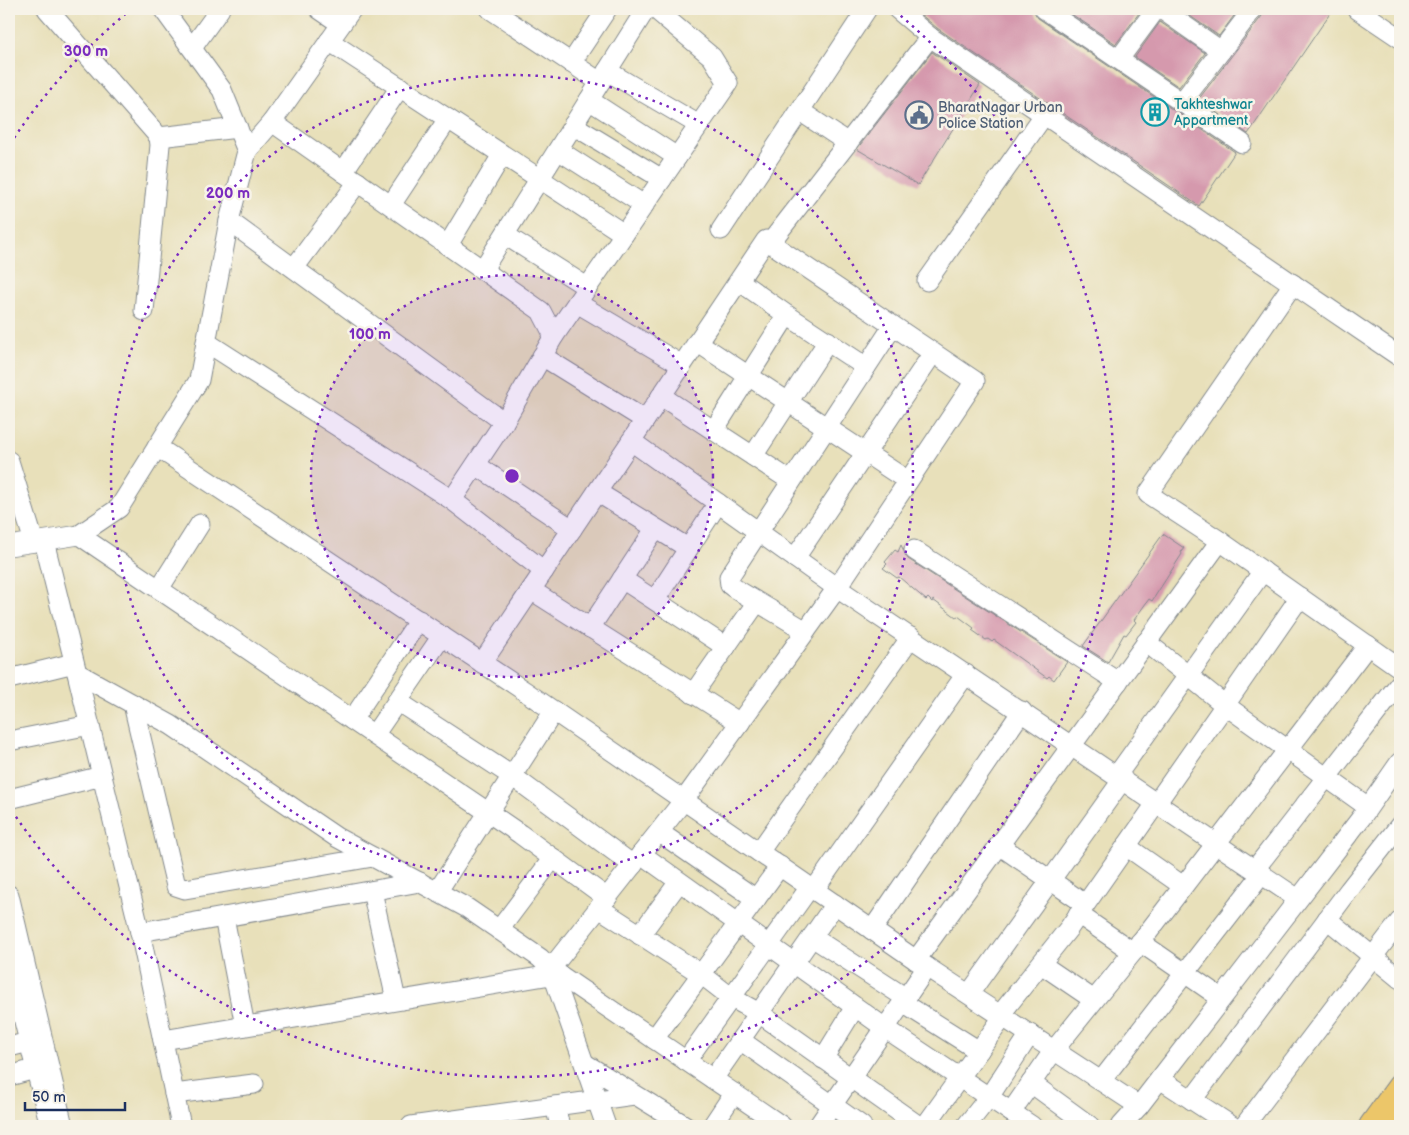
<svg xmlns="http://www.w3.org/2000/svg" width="1409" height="1135" font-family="'Balsamiq Sans',sans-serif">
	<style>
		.building { fill: #d599ad }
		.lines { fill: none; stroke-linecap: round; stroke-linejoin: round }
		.minor-casing { stroke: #82888c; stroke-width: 21 }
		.major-casing { stroke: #82888c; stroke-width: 26 }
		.minor { stroke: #fff; stroke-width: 19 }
		.major { stroke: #ecc669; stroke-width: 24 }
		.ring { fill: none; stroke: #7b2cbf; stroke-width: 2.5; stroke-dasharray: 2.5 5 }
		.labels { text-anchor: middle; stroke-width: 5; stroke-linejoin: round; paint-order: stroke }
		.culture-label { font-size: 14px; fill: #0d838f; stroke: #f7f3e8; text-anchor: start }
		.service-label { font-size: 14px; fill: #4e5e75; stroke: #f7f3e8; text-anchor: start }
		.centre { fill: #7b2cbf; stroke: #f7f3e8; stroke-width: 2.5 }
		.ring-label { font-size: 15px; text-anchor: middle; font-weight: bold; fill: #7b2cbf; stroke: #f7f3e8; stroke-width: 5; stroke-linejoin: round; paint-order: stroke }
	</style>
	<rect width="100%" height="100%" fill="#f7f3e8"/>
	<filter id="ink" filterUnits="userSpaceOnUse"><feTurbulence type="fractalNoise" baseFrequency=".02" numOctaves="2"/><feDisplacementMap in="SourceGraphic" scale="10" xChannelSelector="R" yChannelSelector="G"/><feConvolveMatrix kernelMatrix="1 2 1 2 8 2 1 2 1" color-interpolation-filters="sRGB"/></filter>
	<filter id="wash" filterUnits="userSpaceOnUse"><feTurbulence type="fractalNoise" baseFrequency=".0096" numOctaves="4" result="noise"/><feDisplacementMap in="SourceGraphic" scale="20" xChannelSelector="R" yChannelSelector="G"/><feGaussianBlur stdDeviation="1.12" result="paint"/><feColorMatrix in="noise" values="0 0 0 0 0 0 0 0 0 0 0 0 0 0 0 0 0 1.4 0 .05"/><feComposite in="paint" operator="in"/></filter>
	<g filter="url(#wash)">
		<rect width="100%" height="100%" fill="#e8e0ba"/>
		<g id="blocks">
			<g class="building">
				<path d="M 914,9 L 1033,9 L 1038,18 L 1235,152 L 1199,206 L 937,28 Z"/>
				<path d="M 1064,9 L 1142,9 L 1116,44 Z"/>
				<path d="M 1180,9 L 1239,9 L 1219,36 Z"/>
				<path d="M 1264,9 L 1333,9 L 1248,134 L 1198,100 L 1262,16 Z"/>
				<path d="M 1160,22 L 1205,53 L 1179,87 L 1135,57 Z"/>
				<path d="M 932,52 L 980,85 L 918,185 L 857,149 Z"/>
				<path d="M 1163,534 L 1184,548 L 1181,552 L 1182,554 L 1152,601 L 1149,599 L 1134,620 L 1136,622 L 1126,635 L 1124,634 L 1108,662 L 1083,646 Z"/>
				<path d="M 901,545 L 908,559 L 1067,662 L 1054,680 L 1049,676 L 1047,678 L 994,640 L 992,642 L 988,639 L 986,640 L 972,630 L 974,628 L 958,616 L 956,617 L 933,600 L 932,602 L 928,598 L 926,600 L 899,577 L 897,578 L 883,568 L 887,564 L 885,562 L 895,550 L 898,552 Z"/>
			</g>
		</g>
	</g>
	<g filter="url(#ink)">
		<use href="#blocks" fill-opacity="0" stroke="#82888c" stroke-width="1"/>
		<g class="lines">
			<g class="minor-casing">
				<g id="minor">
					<path d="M 47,9 L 159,137 L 160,145 L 144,311"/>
					<path d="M 319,9 L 341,24"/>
					<path d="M 490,9 L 600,82"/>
					<path d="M 897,9 L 930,37 L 1400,357"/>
					<path d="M 1044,9 L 1242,143"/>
					<path d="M 1161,9 L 1221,51"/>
					<path d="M 1357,9 L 1400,38"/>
					<path d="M 329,41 L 624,234"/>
					<path d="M 192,48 L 220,9"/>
					<path d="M 1119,59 L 1156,9"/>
					<path d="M 571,63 L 607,9"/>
					<path d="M 607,71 L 699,125"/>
					<path d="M 589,100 L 677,157"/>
					<path d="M 1182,102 L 1253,9"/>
					<path d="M 800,111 L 848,143"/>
					<path d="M 573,125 L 662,179"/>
					<path d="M 159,137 L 238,128"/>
					<path d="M 558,150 L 644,205"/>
					<path d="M 247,151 L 272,122 L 352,9"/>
					<path d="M 343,172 L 400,87"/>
					<path d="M 391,205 L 448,119"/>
					<path d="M 229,221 L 504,422"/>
					<path d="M 721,230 L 867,9"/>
					<path d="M 505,235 L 587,287"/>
					<path d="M 770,243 L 930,37"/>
					<path d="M 448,245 L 502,155"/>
					<path d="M 294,268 L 358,182"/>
					<path d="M 483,269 L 646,9"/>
					<path d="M 739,281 L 787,315"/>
					<path d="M 927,281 L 1044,115"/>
					<path d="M 1293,284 L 1148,494 L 1220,541 L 1400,668"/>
					<path d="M 577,303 L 682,365"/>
					<path d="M 554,336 L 728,83 L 712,57 L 655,9"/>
					<path d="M 206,342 L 452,500 L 504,422 L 554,336 L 541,311 L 272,122"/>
					<path d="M 697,342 L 908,481"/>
					<path d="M 542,356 L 645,420"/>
					<path d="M 661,396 L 791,481"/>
					<path d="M 714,430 L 787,315 L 866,367"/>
					<path d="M 631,441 L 837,588 L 1298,899"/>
					<path d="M 157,447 L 526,692 L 916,960 L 1139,1106 L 1361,818 L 1400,762"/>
					<path d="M 753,456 L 828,341"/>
					<path d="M 9,461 L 34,542"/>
					<path d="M 476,465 L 572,529"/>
					<path d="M 597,492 L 688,548"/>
					<path d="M 452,500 L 544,571"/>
					<path d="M 79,535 L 520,834 L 607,898"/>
					<path d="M 44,541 L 77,673 L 171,725 L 336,837 L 467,908 L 540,958 L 551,969 L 606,1126"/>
					<path d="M 9,546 L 79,535 L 119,508 L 199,380 L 229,221 L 247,151 L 222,90 L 163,9"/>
					<path d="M 914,550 L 1118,682"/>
					<path d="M 795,558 L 933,353"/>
					<path d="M 622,579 L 726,647"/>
					<path d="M 159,589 L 200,524"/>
					<path d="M 531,590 L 740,723"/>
					<path d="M 655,600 L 718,503"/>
					<path d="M 590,628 L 655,529"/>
					<path d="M 806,631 L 734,588 L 730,585 L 729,577 L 893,326"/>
					<path d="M 1146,642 L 1225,705 L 1300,597"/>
					<path d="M 77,673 L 140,932 L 181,1126"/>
					<path d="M 9,679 L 74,663"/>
					<path d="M 693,694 L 757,602"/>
					<path d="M 397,701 L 512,776 L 633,865"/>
					<path d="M 133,704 L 176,886 L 185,889 L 373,857"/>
					<path d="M 352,720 L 419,620"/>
					<path d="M 374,735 L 442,636"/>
					<path d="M 9,741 L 90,725"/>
					<path d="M 1117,775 L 1263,571"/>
					<path d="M 9,799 L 102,776"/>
					<path d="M 659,832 L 756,899"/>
					<path d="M 999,845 L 1085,904"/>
					<path d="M 1126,846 L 1183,886"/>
					<path d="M 759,852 L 911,637"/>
					<path d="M 641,854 L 885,1028 L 1032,1126"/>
					<path d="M 1255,869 L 1400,683"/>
					<path d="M 814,890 L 966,674"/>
					<path d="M 372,891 L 396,1000"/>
					<path d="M 437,892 L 554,711"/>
					<path d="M 9,895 L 63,1126"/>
					<path d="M 599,908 L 701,974 L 732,998 L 759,1013 L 919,1126"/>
					<path d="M 1078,914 L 1133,952"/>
					<path d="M 224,917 L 245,1026"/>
					<path d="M 1327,919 L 1400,979"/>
					<path d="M 499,930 L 553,858"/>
					<path d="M 872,930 L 1022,711"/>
					<path d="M 140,932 L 420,882"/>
					<path d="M 640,935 L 679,882"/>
					<path d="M 812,937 L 906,998"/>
					<path d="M 1140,942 L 1221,998"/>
					<path d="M 916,960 L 1220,541"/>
					<path d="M 9,961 L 50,1126"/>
					<path d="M 1041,964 L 1094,1000"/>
					<path d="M 551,969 L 782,1126"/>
					<path d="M 969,994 L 1123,779"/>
					<path d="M 903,1003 L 979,1051"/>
					<path d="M 1000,1015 L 1069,928 L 1225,705 L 1368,807"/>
					<path d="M 654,1039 L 780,866"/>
					<path d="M 163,1040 L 545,976 L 684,800 L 837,588 L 975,381 L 766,240 L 482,663"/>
					<path d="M 740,1040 L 862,1126"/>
					<path d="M 9,1047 L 29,1042"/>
					<path d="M 823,1059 L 855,1007"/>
					<path d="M 686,1061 L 810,887"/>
					<path d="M 584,1063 L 686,1126"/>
					<path d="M 9,1076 L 35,1069"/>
					<path d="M 713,1079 L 835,904"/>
					<path d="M 1160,1079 L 1232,1126"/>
					<path d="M 1101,1081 L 1262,874"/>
					<path d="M 1031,1083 L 1090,1126"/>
					<path d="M 174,1094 L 254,1084"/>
					<path d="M 1192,1100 L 1349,890 L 1400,825"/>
					<path d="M 555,1106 L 560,1126"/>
					<path d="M 1011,1112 L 1054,1050 L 1133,952 L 1368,645"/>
					<path d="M 411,1126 L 634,1095"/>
					<path d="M 712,1126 L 734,1093"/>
					<path d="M 818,1126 L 927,967"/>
					<path d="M 925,1126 L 1003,1017"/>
					<path d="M 966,1126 L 989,1097 L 1030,1034"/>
					<path d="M 1121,1126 L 1139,1106"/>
					<path d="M 1244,1126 L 1400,921"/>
				</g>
			</g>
			<g class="major-casing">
				<g id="major">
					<path d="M 1371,1126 L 1400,1086"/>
					<path d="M 1397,1126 L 1400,1122"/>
				</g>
			</g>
			<use href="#minor" class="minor"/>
			<use href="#major" class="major"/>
		</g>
	</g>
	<circle cx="512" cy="476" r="201" fill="#7b2cbf" fill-opacity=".12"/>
	<g class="ring">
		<circle cx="512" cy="476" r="201"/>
		<circle cx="512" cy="476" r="401"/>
		<path d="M10 144A602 602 0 0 1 129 11M895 11A602 602 0 1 1 10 808"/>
	</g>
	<defs>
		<g id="building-ring" transform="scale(1.4375)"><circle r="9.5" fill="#f7f3e8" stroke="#0f9aa8" stroke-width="1.5"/><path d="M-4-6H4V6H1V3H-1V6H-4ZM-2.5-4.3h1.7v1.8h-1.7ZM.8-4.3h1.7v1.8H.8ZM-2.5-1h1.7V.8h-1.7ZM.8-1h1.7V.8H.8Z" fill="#0f9aa8"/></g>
		<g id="civic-ring" transform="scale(1.4375)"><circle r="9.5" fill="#f7f3e8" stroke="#5c6f8a" stroke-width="1.5"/><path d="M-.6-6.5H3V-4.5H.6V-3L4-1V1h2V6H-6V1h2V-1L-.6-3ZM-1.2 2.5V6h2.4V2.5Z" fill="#5c6f8a"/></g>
	</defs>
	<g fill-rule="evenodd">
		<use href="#building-ring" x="1155" y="112"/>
		<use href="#civic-ring" x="919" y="115"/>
	</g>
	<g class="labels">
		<g class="culture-label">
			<text x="1174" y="109">Takhteshwar<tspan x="1174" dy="16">Appartment</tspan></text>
		</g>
		<g class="service-label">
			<text x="938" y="112">BharatNagar Urban<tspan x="938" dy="16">Police Station</tspan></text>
		</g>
	</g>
	<circle cx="512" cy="476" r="8" class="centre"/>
	<g class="ring-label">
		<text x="86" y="56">300 m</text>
		<text x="228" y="198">200 m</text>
		<text x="370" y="339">100 m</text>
	</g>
	<rect width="1409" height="1135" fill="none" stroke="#f7f3e8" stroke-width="30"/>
	<path d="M25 1102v8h100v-8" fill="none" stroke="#1b2f5e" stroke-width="2.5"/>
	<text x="32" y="1102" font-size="15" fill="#1b2f5e" stroke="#f7f3e8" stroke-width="4" paint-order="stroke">50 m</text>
</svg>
